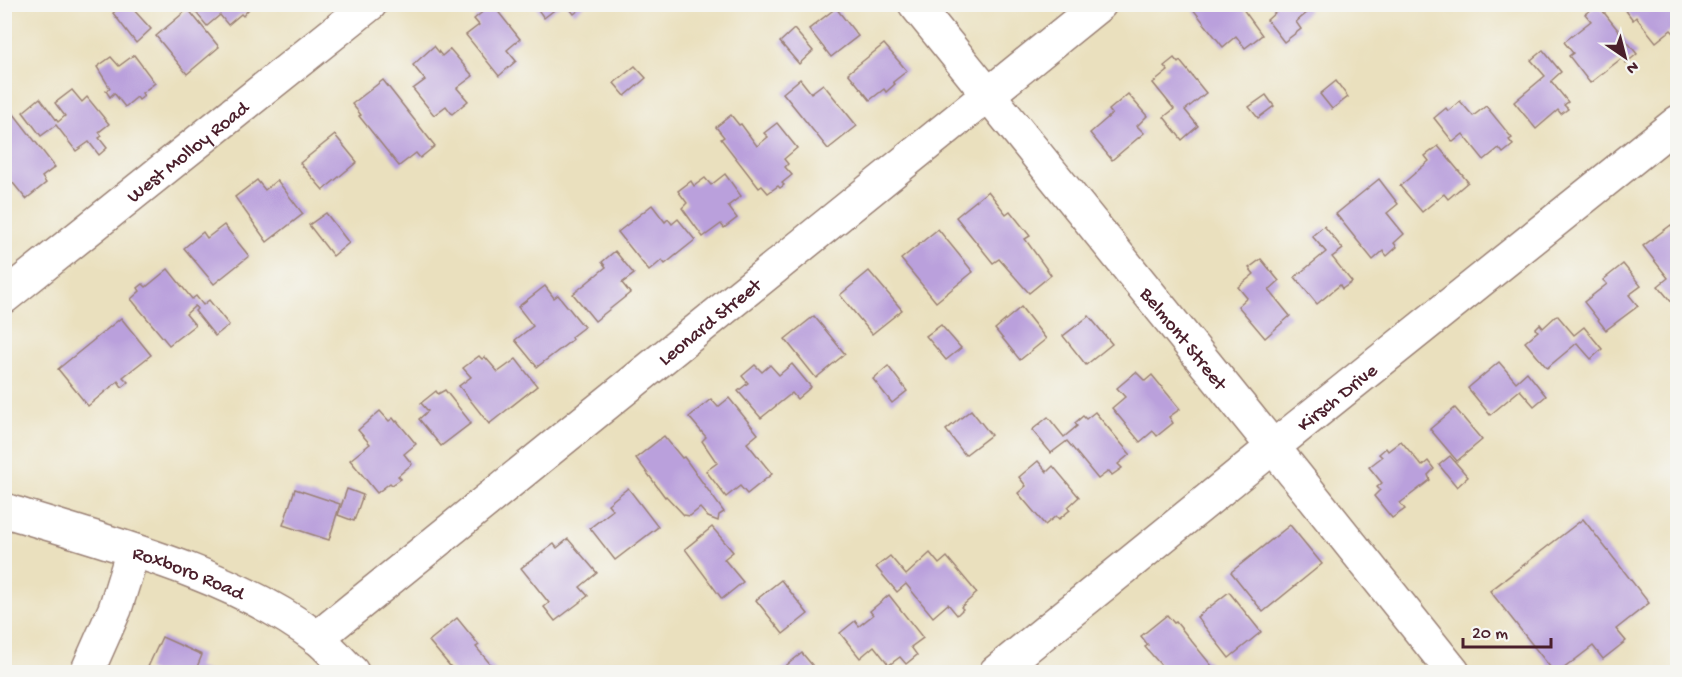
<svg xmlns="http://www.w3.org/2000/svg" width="1682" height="677" font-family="'Gochi Hand',sans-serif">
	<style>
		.building { fill: #baa0dc }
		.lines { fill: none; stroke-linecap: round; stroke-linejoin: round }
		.minor-casing { stroke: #9a8074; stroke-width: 36 }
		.minor { stroke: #fff; stroke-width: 33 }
		.labels { text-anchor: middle; stroke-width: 4.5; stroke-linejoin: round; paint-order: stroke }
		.street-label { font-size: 20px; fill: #4a1f2b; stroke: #f6f6f2 }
	</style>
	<rect width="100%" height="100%" fill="#f6f6f2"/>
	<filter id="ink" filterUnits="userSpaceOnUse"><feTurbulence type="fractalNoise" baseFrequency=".0167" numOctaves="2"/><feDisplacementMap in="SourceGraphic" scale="12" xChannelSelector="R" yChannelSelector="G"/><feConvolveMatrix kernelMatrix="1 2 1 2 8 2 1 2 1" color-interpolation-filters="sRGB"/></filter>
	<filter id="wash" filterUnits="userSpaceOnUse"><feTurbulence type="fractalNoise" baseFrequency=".008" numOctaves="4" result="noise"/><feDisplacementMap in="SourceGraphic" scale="24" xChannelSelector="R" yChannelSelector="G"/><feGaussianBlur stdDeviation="1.35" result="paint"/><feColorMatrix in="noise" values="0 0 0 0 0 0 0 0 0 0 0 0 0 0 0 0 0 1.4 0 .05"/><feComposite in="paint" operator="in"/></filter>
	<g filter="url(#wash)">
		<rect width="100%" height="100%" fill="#eae0be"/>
		<g id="blocks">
			<g class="building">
				<path d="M 123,4 L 128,4 L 132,8 L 151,29 L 136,43 L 113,13 Z"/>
				<path d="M 189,4 L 253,4 L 243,16 L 241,14 L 228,25 L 220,15 L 207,26 Z"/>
				<path d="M 492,4 L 520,39 L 507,50 L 516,61 L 499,76 L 466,35 L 479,25 L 474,19 Z"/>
				<path d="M 534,4 L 562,4 L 544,18 Z"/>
				<path d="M 566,4 L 586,4 L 574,14 Z"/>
				<path d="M 1275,4 L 1304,4 L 1309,11 L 1296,22 L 1301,29 L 1284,42 L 1267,20 L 1276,12 L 1272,7 Z"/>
				<path d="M 1621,4 L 1674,4 L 1678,8 L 1678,32 L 1675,34 L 1671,30 L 1656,42 L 1636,17 L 1633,20 Z"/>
				<path d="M 1197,5 L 1240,5 L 1262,35 L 1245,48 L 1236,36 L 1223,47 L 1192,8 Z"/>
				<path d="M 1598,5 L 1637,54 L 1626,63 L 1622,58 L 1590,83 L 1569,56 L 1573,53 L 1564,42 L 1591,21 L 1585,14 Z"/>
				<path d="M 836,8 L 858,36 L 831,57 L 809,29 Z"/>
				<path d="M 188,9 L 219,47 L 187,74 L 156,36 Z"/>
				<path d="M 794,29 L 813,51 L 799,64 L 780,42 Z"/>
				<path d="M 884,44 L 907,71 L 893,82 L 895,84 L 886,92 L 884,89 L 870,100 L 848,73 Z"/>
				<path d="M 434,46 L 442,56 L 450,49 L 473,76 L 457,88 L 468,101 L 452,114 L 446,106 L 434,115 L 413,89 L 425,80 L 413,65 Z"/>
				<path d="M 1543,50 L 1561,72 L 1551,81 L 1568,102 L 1564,105 L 1568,109 L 1561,114 L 1558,110 L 1536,129 L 1514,102 L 1545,76 L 1531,60 Z"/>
				<path d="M 134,55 L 155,83 L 142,93 L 144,96 L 139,100 L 137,97 L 125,107 L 114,93 L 110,97 L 106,91 L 110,88 L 97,67 L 111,57 L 119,66 Z"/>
				<path d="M 1174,58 L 1178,63 L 1180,61 L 1206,93 L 1185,110 L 1198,126 L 1182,140 L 1164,117 L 1174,109 L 1153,83 L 1168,71 L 1164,66 Z"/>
				<path d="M 635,66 L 646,78 L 625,96 L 614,83 Z"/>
				<path d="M 800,79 L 811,93 L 823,84 L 857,126 L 828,149 L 783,93 Z"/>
				<path d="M 383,80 L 435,146 L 420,158 L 416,153 L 399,166 L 359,116 L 361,115 L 352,104 Z"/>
				<path d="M 1336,81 L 1348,97 L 1332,109 L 1320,94 Z"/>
				<path d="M 72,90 L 82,102 L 87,97 L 109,124 L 99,132 L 102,136 L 99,138 L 107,148 L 99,155 L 89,142 L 76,151 L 56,125 L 41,136 L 23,112 L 40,98 L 58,122 L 65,116 L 55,103 Z"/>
				<path d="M 1128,94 L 1147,116 L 1137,126 L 1144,133 L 1112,160 L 1090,133 L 1112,114 L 1109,110 Z"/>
				<path d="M 1266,95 L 1274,106 L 1258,118 L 1249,107 Z"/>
				<path d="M 1460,101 L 1473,116 L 1486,106 L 1512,138 L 1509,140 L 1513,145 L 1503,153 L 1499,148 L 1484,160 L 1463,134 L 1453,142 L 1434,118 L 1446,108 L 1448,111 Z"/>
				<path d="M 7,105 L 55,167 L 42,177 L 46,183 L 26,199 L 4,172 L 4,107 Z"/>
				<path d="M 731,115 L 739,125 L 741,124 L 757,146 L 768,137 L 764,133 L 777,123 L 797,148 L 784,159 L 788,164 L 785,167 L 792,175 L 782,183 L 784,185 L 780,188 L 778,186 L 768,193 L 762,186 L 759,188 L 721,139 L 724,137 L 716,127 Z"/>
				<path d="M 335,135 L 357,162 L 323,190 L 300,163 Z"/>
				<path d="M 1438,146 L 1468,182 L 1448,199 L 1444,194 L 1422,212 L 1400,186 L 1429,161 L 1425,156 Z"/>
				<path d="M 725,174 L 741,196 L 728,206 L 737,218 L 724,228 L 721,224 L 703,237 L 682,208 L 687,203 L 678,191 L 691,181 L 694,186 L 705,178 L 711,185 Z"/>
				<path d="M 1379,179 L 1398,204 L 1387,213 L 1404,234 L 1394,243 L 1397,247 L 1387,256 L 1383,251 L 1373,260 L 1336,214 Z"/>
				<path d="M 257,180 L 265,190 L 277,180 L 303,214 L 267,242 L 235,197 Z"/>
				<path d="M 988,191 L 1006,214 L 1010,211 L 1030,236 L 1025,239 L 1051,275 L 1029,293 L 999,259 L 993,263 L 956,217 Z"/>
				<path d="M 652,205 L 665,222 L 668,219 L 672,224 L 678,219 L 695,240 L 665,264 L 662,260 L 649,271 L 618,232 Z"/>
				<path d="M 326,213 L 349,243 L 333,256 L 309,225 Z"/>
				<path d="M 224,225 L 249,256 L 214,284 L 184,248 L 203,232 L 207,238 Z"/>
				<path d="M 1671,225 L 1678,233 L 1678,310 L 1658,286 L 1668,278 L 1643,246 Z"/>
				<path d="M 1324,226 L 1343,249 L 1332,257 L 1352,282 L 1342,289 L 1340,285 L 1317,304 L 1295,277 L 1326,252 L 1312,236 Z"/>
				<path d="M 938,229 L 973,272 L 936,302 L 901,259 Z"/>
				<path d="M 615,251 L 634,274 L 622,283 L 630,293 L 595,321 L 573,294 L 606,267 L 602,262 Z"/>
				<path d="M 1261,259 L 1279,281 L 1269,290 L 1290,316 L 1265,338 L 1238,306 L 1247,298 L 1238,287 L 1254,274 L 1249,268 Z"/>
				<path d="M 1623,264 L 1641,286 L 1629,295 L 1638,306 L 1606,330 L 1584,302 L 1607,284 L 1603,280 Z"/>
				<path d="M 168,269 L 192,299 L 196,296 L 203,305 L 209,300 L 229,325 L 215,336 L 195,311 L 197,309 L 195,306 L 186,314 L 195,325 L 169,345 L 131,299 L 140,291 L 138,288 L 143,284 L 146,287 Z"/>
				<path d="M 869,271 L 902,310 L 872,334 L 840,295 Z"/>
				<path d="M 545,286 L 554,298 L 558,295 L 584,327 L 571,337 L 572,340 L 537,367 L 515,340 L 533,326 L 518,307 Z"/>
				<path d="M 1021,307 L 1046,339 L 1020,360 L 995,329 Z"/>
				<path d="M 1557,315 L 1574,335 L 1584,327 L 1602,349 L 1591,359 L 1577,343 L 1547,368 L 1525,342 L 1538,331 L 1535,329 L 1540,324 L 1543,328 Z"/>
				<path d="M 814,316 L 845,354 L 816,378 L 785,339 Z"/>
				<path d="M 1089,316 L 1112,344 L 1086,365 L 1063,336 Z"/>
				<path d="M 121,318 L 151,355 L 123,377 L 128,382 L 122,387 L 118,381 L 88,406 L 58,369 Z"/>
				<path d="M 941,325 L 961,348 L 946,360 L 926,336 Z"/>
				<path d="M 479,356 L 482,359 L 485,357 L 498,372 L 516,359 L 537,386 L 489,424 L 459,386 L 471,377 L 463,368 Z"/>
				<path d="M 1499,362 L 1516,382 L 1527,372 L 1546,396 L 1534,406 L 1520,390 L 1490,415 L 1468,388 Z"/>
				<path d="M 792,364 L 811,387 L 797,399 L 792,393 L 761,418 L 738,391 L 748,383 L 742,376 L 755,365 L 762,372 L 770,365 L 779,375 Z"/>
				<path d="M 888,366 L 907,391 L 892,403 L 873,379 Z"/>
				<path d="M 1136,372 L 1145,381 L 1152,375 L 1180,409 L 1169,417 L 1173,423 L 1157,436 L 1153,431 L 1140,442 L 1112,408 L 1125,397 L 1117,388 Z"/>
				<path d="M 445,390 L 471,423 L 441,446 L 419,419 L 428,411 L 421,403 L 436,391 L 438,394 Z"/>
				<path d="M 729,398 L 758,434 L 747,443 L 772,474 L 747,494 L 740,486 L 726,497 L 706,471 L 717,463 L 702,441 L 706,437 L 689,417 L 711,399 L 718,407 Z"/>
				<path d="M 1455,408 L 1482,440 L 1457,461 L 1430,429 Z"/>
				<path d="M 971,410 L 991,435 L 965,455 L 946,430 Z"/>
				<path d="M 380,411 L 389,421 L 393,418 L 396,422 L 397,421 L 416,444 L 404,454 L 412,464 L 398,476 L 401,479 L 392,485 L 390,483 L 377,493 L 350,460 L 370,444 L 358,430 Z"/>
				<path d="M 1095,412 L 1130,454 L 1118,464 L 1122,468 L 1112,475 L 1109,471 L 1098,479 L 1067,441 L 1051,453 L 1032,430 L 1048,417 L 1064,437 L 1077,426 L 1075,423 L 1083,416 L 1086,419 Z"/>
				<path d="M 664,436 L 682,458 L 684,457 L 724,512 L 719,515 L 718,521 L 708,517 L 700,508 L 690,516 L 684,515 L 666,496 L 665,497 L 636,458 Z"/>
				<path d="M 1401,441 L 1422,466 L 1428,461 L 1434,469 L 1428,475 L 1430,480 L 1400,503 L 1405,509 L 1392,518 L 1374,496 L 1380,490 L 1377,487 L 1382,483 L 1369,467 L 1382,457 L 1379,454 L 1386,448 L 1388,451 Z"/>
				<path d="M 1450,456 L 1468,477 L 1457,487 L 1439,465 Z"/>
				<path d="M 1038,461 L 1047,472 L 1053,466 L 1079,497 L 1068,507 L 1070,510 L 1059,519 L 1056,516 L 1045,525 L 1018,493 L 1026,486 L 1019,477 Z"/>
				<path d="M 628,488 L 658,527 L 615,560 L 590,528 L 613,510 L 608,504 Z"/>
				<path d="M 295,489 L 340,504 L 329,540 L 283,525 Z"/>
				<path d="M 347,489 L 363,495 L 354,521 L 338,515 Z"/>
				<path d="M 1583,519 L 1649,603 L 1616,629 L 1626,641 L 1603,659 L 1593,646 L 1559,672 L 1554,672 L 1490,591 Z"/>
				<path d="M 1290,525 L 1322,564 L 1263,612 L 1231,572 Z"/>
				<path d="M 712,527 L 733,552 L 724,559 L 743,582 L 722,599 L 685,549 Z"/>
				<path d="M 568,539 L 597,573 L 580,587 L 588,596 L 555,621 L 544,607 L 549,603 L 521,568 L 554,544 L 557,548 Z"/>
				<path d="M 930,553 L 939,564 L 947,557 L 977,593 L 961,607 L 963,609 L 957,615 L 948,604 L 933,617 L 906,584 L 897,592 L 876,567 L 890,556 L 906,575 Z"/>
				<path d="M 781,580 L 808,614 L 783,634 L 756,600 Z"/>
				<path d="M 1229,592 L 1261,632 L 1229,658 L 1197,617 Z"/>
				<path d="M 889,595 L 923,638 L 911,647 L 917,655 L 906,664 L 900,657 L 889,665 L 874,646 L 860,658 L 840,633 L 855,621 L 859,626 L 873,615 L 870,611 Z"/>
				<path d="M 1167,615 L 1174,623 L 1176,622 L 1216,671 L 1167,672 L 1145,647 L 1148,645 L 1141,636 Z"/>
				<path d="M 457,618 L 479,645 L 476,647 L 497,672 L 455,672 L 429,641 Z"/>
				<path d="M 162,637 L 202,655 L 197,667 L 210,672 L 155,672 L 147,669 Z"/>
				<path d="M 802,653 L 818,672 L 778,672 Z"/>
			</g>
		</g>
	</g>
	<g filter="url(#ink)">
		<use href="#blocks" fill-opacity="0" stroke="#9a8074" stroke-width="1.5"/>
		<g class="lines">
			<g class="minor-casing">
				<g id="minor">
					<path id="s1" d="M 915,4 L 1273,447 L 1453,672"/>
					<path id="s2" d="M 4,297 L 370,4"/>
					<path id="s3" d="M 4,510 C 105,542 232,573 316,637 C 329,647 340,661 352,672"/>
					<path id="s4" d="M 317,638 L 1100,4"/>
					<path d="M 87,672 L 115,609 L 133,551"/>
					<path id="s5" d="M 996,672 L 1273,447 L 1678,122"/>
				</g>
			</g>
			<use href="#minor" class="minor"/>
		</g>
	</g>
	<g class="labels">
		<g class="street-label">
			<text dy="7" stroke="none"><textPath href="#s2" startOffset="234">West Molloy Road</textPath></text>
			<text dy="7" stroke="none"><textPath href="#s4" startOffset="504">Leonard Street</textPath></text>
			<text dy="7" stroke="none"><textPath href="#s1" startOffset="429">Belmont Street</textPath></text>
			<text dy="7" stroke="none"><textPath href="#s5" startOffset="438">Kirsch Drive</textPath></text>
			<text dy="7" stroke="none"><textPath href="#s3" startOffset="195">Roxboro Road</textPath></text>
		</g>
	</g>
	<rect width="1682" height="677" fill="none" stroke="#f6f6f2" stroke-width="24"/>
	<g transform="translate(1625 57) rotate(145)" stroke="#f6f6f2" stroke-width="4.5" paint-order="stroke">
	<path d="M0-4.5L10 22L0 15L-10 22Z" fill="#4a1f2b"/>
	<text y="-9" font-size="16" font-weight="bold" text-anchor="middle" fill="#4a1f2b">N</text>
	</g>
	<path d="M1463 638v9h88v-9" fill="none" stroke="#4a1f2b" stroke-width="3"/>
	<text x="1472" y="638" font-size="18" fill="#4a1f2b" stroke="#f6f6f2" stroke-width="4.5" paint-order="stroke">20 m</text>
</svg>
